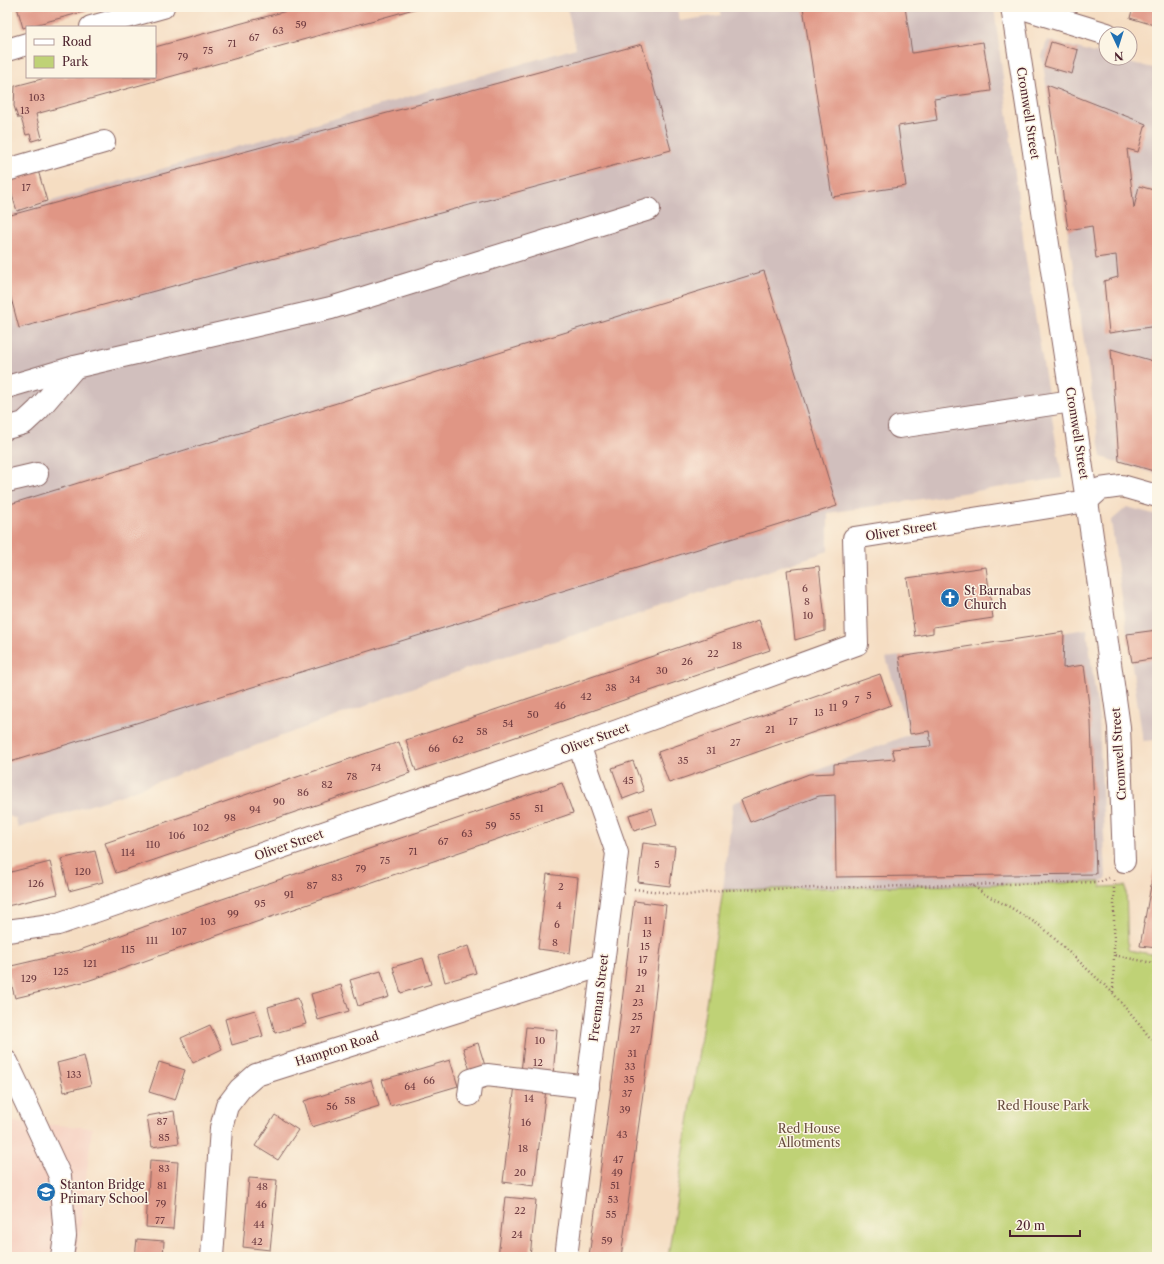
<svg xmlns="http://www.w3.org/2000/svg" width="1164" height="1264" font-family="'Libre Caslon Text',serif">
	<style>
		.built { fill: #f6d2c3 }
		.industrial { fill: #d1bfbd }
		.green { fill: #bfd276; stroke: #847850 }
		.building { fill: #e09685 }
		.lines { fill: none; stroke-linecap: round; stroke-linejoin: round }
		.minor-casing { stroke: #866260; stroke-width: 24 }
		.path { stroke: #866260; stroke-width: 2.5; stroke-dasharray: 1 3; stroke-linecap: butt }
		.minor { stroke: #fff; stroke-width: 22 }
		.labels { text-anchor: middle; stroke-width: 3; stroke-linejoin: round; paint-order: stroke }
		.number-label { font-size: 10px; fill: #703d42 }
		.street-label { font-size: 12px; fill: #4a1f2b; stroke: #fcf5e5 }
		.poi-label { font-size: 12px; fill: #4a1f2b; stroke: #fcf5e5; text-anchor: start }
		.park-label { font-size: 12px; fill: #674c3e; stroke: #fcf5e5 }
	</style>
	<rect width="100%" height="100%" fill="#fcf5e5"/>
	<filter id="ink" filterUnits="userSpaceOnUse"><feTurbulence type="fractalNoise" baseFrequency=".025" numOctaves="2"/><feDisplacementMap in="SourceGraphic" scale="8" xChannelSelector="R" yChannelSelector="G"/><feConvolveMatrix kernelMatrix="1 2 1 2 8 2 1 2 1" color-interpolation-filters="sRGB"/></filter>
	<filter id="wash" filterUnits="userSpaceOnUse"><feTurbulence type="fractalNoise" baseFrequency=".012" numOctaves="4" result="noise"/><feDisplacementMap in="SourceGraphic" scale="16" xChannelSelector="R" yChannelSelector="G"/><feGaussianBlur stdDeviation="0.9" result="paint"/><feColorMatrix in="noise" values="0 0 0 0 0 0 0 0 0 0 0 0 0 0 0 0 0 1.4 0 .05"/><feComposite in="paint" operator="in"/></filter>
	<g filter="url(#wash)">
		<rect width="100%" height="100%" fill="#f5ddc2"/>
		<path class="built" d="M 7,1121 L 92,1128 L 77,1257 L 7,1257 Z"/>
		<g class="industrial">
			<path d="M 567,7 L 677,7 L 680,21 L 721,15 L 721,7 L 994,7 L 1026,260 L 1062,478 L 828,513 L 828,551 L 600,627 L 496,659 L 434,680 L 119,796 L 18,828 L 16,819 L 7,815 L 7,214 L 576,48 Z"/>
			<path d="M 1047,40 L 1106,56 L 1106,58 L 1112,58 L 1157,69 L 1157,474 L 1101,457 L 1042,57 Z"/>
			<path d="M 1127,507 L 1157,515 L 1157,740 L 1143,741 L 1111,521 Z"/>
			<path d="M 1087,629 L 1099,721 L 1106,880 L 1100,882 L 723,890 L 733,803 L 910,734 L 886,658 Z"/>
		</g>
		<path class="green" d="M 1100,882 L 1101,887 L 1126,886 L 1128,950 L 1157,955 L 1157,1257 L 668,1257 L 723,890 Z"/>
		<g id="blocks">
			<g class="building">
				<path d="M 17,7 L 98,7 L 98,8 L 23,28 Z"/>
				<path d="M 301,7 L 421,7 L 36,114 L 42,138 L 32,141 L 30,134 L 26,135 L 21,118 L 18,118 L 14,106 L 15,86 L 49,77 L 155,77 L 155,47 Z"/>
				<path d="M 803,7 L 905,7 L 912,53 L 983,42 L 991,91 L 934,99 L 937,120 L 898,126 L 906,186 L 832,197 Z"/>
				<path d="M 1133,7 L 1157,7 L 1157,26 L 1130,18 Z"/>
				<path d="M 1051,42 L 1078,50 L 1072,74 L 1044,66 Z"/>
				<path d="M 642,44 L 671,150 L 19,328 L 7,283 L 7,216 Z"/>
				<path d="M 1047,85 L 1146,124 L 1138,152 L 1127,149 L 1134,208 L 1139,186 L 1157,191 L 1157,326 L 1109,333 L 1104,281 L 1118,277 L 1116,255 L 1096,258 L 1092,226 L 1068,230 Z"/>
				<path d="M 37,167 L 47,201 L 17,211 L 7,179 Z"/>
				<path d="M 764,271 L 837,506 L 7,763 L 7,505 Z"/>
				<path d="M 1111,349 L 1153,361 L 1157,349 L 1157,472 L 1119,461 Z"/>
				<path d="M 819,566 L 825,619 L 825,631 L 795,640 L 787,570 Z"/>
				<path d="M 986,567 L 993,618 L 933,627 L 933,633 L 915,636 L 907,578 Z"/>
				<path d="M 759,620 L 770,650 L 416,771 L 406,740 Z"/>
				<path d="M 1157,630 L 1157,658 L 1132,662 L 1127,634 Z"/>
				<path d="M 1064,632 L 1063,668 L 1084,665 L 1091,722 L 1096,874 L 836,877 L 835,795 L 819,796 L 750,822 L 741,800 L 809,774 L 834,773 L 834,764 L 895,759 L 892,749 L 931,746 L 929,731 L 910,734 L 899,657 Z"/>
				<path d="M 880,674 L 891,705 L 669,783 L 658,752 Z"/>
				<path d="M 399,742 L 410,773 L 116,873 L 105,843 Z"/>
				<path d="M 633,761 L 644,791 L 623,799 L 612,768 Z"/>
				<path d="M 562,783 L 573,813 L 207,939 L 102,976 L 87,981 L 15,998 L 7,967 L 80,950 L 196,908 Z"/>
				<path d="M 652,808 L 657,824 L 634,831 L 629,815 Z"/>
				<path d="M 643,843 L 675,847 L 670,886 L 638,882 Z"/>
				<path d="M 95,851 L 103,882 L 69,891 L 61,859 Z"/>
				<path d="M 1156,858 L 1157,858 L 1157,948 L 1140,946 Z"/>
				<path d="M 50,862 L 58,894 L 7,906 L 7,873 Z"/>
				<path d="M 547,874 L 578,878 L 570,953 L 538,949 Z"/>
				<path d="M 634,901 L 666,905 L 649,1048 L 621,1257 L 589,1257 L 617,1044 Z"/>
				<path d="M 468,946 L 476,973 L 445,982 L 438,956 Z"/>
				<path d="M 423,958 L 431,984 L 401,993 L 393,967 Z"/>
				<path d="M 381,971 L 389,997 L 358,1006 L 350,980 Z"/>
				<path d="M 341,985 L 349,1011 L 318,1020 L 311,994 Z"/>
				<path d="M 298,998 L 306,1024 L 275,1033 L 268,1007 Z"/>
				<path d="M 255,1010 L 263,1036 L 232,1045 L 225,1019 Z"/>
				<path d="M 210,1025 L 222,1049 L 193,1063 L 181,1038 Z"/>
				<path d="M 526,1027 L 557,1030 L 553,1075 L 521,1072 Z"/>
				<path d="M 478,1043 L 486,1069 L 471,1074 L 463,1048 Z"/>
				<path d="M 84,1056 L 91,1085 L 64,1092 L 57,1063 Z"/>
				<path d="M 450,1060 L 458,1086 L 390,1106 L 382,1080 Z"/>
				<path d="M 159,1062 L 185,1070 L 175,1100 L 149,1092 Z"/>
				<path d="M 371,1080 L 379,1106 L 312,1127 L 304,1101 Z"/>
				<path d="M 515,1085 L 546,1089 L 534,1186 L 503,1182 Z"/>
				<path d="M 174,1111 L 179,1143 L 152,1147 L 147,1116 Z"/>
				<path d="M 275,1115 L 298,1130 L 278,1160 L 255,1146 Z"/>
				<path d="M 150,1160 L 178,1162 L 173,1229 L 146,1227 Z"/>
				<path d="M 249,1178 L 277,1180 L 270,1250 L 243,1247 Z"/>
				<path d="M 505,1197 L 536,1200 L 530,1257 L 498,1257 Z"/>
				<path d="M 137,1239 L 164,1241 L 163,1257 L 135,1257 Z"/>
			</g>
		</g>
	</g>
	<g filter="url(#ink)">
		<use href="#blocks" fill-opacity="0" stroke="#866260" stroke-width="1"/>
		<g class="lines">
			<g class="minor-casing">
				<g id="minor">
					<path d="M 1012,7 L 1087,501 L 1119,727 L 1124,861"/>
					<path d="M 1019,7 L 1107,34"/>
					<path d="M 91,27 L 163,7"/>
					<path d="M 7,50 L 27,44"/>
					<path d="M 7,170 L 104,142"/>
					<path d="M 7,387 L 75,367 L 331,308 L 649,209"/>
					<path d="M 899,427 L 1072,401"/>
					<path d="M 7,428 L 24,423 L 38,410 L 75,367"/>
					<path d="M 7,481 L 37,474"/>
					<path d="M 7,931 L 58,924 L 579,745 L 857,644 L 854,538 L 1087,501 L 1100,489 L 1122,486 L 1157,496"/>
					<path d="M 7,1062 L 60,1176 L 65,1236 L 62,1257"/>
					<path d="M 469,1095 L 471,1080 L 487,1075 L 588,1087"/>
					<path d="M 212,1257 L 221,1128 L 227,1106 L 240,1089 L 256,1075 L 603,965"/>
					<path d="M 566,1257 L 617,853 L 579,745"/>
				</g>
			</g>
			<g class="path">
				<path d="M 1114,880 L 1114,955 L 1157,964"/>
				<path d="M 971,884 L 984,894 L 1010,907 L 1042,927 L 1113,993 L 1157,1046"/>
				<path d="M 634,889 L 688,895 L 723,890 L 1100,882 L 1109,878"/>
				<path d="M 1113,992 L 1114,955"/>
			</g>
			<use href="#minor" class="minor"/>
		</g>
	</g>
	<defs>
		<g id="church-disc" transform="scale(1)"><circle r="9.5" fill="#1f6fb2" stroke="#fcf5e5"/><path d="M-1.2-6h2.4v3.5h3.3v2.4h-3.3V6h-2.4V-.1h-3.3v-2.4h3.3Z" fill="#fff"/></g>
		<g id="school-disc" transform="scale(1)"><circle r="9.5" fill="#1f6fb2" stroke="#fcf5e5"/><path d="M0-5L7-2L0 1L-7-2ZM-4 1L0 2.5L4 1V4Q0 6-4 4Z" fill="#fff"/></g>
	</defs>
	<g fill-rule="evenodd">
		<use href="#church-disc" x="950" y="598"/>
		<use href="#school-disc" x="46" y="1192"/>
	</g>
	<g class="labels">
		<g class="number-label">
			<text x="301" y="28">59</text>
			<text x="278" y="34">63</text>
			<text x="254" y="41">67</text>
			<text x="232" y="47">71</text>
			<text x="208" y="54">75</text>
			<text x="183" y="60">79</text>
			<text x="37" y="101">103</text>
			<text x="25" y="114">13</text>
			<text x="26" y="191">17</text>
			<text x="805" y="592">6</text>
			<text x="807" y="605">8</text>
			<text x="808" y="619">10</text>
			<text x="737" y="649">18</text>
			<text x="713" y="657">22</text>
			<text x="687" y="665">26</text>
			<text x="662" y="674">30</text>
			<text x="635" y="683">34</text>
			<text x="611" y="691">38</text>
			<text x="869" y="699">5</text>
			<text x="586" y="700">42</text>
			<text x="857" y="703">7</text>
			<text x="845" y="707">9</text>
			<text x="560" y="709">46</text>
			<text x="833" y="711">11</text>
			<text x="819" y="716">13</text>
			<text x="533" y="718">50</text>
			<text x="793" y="725">17</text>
			<text x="508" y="727">54</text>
			<text x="770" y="733">21</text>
			<text x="482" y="735">58</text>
			<text x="458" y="743">62</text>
			<text x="735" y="746">27</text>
			<text x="434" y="752">66</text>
			<text x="711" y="754">31</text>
			<text x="683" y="764">35</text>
			<text x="376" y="771">74</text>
			<text x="352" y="780">78</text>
			<text x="628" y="784">45</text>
			<text x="327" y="788">82</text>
			<text x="303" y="796">86</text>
			<text x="279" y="805">90</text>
			<text x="539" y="812">51</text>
			<text x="255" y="813">94</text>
			<text x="515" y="820">55</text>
			<text x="230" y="821">98</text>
			<text x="491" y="829">59</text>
			<text x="201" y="831">102</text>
			<text x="467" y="837">63</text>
			<text x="177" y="839">106</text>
			<text x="443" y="845">67</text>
			<text x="153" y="848">110</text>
			<text x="413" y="855">71</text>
			<text x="128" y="856">114</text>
			<text x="385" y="864">75</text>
			<text x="657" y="868">5</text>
			<text x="361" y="872">79</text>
			<text x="83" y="875">120</text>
			<text x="337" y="881">83</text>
			<text x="36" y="887">126</text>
			<text x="312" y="889">87</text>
			<text x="561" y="890">2</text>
			<text x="289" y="898">91</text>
			<text x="260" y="907">95</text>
			<text x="559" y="909">4</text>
			<text x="233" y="917">99</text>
			<text x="648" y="924">11</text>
			<text x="208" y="925">103</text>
			<text x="557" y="928">6</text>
			<text x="179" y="935">107</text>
			<text x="647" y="937">13</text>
			<text x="152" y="944">111</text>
			<text x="555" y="946">8</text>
			<text x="645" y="950">15</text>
			<text x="128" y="953">115</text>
			<text x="643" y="963">17</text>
			<text x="90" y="967">121</text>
			<text x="61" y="975">125</text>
			<text x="642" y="976">19</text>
			<text x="29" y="982">129</text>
			<text x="640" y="992">21</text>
			<text x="638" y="1006">23</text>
			<text x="637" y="1020">25</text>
			<text x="635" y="1033">27</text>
			<text x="540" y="1044">10</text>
			<text x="632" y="1057">31</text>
			<text x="538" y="1066">12</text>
			<text x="630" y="1070">33</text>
			<text x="74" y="1078">133</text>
			<text x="629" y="1083">35</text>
			<text x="429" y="1084">66</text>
			<text x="410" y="1090">64</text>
			<text x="627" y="1097">37</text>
			<text x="529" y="1102">14</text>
			<text x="350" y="1104">58</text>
			<text x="332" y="1110">56</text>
			<text x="625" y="1113">39</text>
			<text x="162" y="1125">87</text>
			<text x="526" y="1126">16</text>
			<text x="622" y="1138">43</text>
			<text x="164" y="1141">85</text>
			<text x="523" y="1152">18</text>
			<text x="618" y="1163">47</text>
			<text x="164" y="1172">83</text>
			<text x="520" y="1176">20</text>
			<text x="617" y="1176">49</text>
			<text x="162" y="1189">81</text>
			<text x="615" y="1189">51</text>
			<text x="262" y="1190">48</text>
			<text x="613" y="1203">53</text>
			<text x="161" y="1207">79</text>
			<text x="261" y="1208">46</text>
			<text x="520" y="1214">22</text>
			<text x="611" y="1218">55</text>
			<text x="160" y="1224">77</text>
			<text x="259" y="1228">44</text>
			<text x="517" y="1238">24</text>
			<text x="607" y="1244">59</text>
			<text x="257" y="1245">42</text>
		</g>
		<g class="street-label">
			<text transform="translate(1028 113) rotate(81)" y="4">Cromwell Street</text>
			<text transform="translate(1077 433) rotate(81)" y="4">Cromwell Street</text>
			<text transform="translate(901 531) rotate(-9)" y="4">Oliver Street</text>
			<text transform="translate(595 739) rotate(-20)" y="4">Oliver Street</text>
			<text transform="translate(1119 754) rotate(-94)" y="4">Cromwell Street</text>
			<text transform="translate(289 845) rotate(-19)" y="4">Oliver Street</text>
			<text transform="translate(599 998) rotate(-83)" y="4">Freeman Street</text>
			<text transform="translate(337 1049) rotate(-18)" y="4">Hampton Road</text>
		</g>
		<g class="poi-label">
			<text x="964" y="595">St Barnabas<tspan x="964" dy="14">Church</tspan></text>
			<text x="60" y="1189">Stanton Bridge<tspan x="60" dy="14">Primary School</tspan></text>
		</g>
		<g class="park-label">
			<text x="1043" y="1110">Red House Park</text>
			<text x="809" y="1133">Red House<tspan x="809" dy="14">Allotments</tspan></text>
		</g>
	</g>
	<rect width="1164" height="1264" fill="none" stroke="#fcf5e5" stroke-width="24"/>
	<rect x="26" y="26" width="130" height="52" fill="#fcf5e5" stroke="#b59f9b"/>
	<rect x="34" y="39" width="20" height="6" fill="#ffffff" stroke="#b59f9b"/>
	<text x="62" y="46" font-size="12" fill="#4a1f2b">Road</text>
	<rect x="34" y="56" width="20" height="12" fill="#bfd276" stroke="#b59f9b"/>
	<text x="62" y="66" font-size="12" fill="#4a1f2b">Park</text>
	<g transform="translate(1118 46) rotate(176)"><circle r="19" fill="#fcf5e5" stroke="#b59f9b"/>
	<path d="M0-3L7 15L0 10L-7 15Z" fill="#1f6fb2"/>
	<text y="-6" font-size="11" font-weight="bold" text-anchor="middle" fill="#4a1f2b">N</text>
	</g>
	<path d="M1010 1230v6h70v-6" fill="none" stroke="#4a1f2b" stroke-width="2"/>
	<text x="1016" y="1230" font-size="12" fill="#4a1f2b" stroke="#fcf5e5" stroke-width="3" paint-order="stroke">20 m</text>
</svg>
